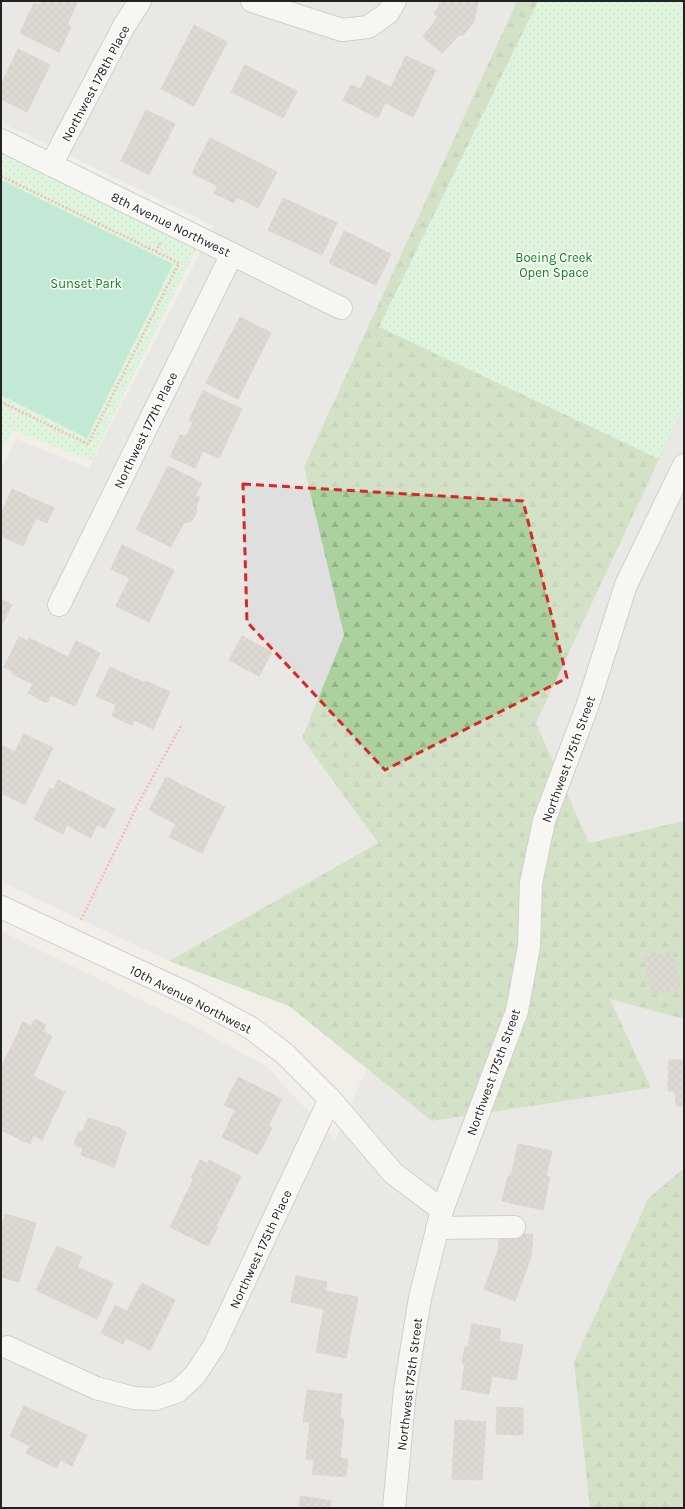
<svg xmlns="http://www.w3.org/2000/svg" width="685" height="1509" font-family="Karla,sans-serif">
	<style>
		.residential { fill: #e0dfdf }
		.forest { fill: url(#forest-firs) }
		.park { fill: url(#park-dots) }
		.pitch { fill: #88e0be }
		.building { fill: url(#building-cross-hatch); stroke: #c4b6ab }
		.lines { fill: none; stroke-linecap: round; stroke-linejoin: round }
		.minor-casing { stroke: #a9a9a9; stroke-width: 24 }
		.path { stroke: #fa8072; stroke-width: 2.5; stroke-dasharray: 2 2; stroke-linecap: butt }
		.minor { stroke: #fff; stroke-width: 22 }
		.marked { fill: none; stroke: #d62828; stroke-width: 3; stroke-dasharray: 8 5; stroke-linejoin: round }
		.labels { text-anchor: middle; stroke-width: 3; stroke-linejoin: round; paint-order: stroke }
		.street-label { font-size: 13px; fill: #222; stroke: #fff }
		.park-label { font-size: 13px; fill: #0c8416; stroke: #fff }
	</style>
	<defs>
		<pattern id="forest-firs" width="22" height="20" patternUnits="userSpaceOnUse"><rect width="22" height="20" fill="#add19e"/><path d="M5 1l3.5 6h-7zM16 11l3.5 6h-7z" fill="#95b388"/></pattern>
		<pattern id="park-dots" width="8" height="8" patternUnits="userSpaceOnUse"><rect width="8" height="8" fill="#c8facc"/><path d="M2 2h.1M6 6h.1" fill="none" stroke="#acd6af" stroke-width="1.8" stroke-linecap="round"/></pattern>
		<pattern id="building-cross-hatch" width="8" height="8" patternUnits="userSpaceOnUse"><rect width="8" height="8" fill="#c7bfb8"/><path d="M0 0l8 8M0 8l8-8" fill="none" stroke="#aba49e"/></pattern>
	</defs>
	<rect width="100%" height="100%" fill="#f2efe9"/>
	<g class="residential">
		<path d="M 1,1 L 517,1 L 304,467 L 344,635 L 302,738 L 378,843 L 169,961 L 1,882 L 1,469 L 16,439 L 89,468 L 214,226 L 1,122 Z"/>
		<path d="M 684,405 L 684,1508 L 1,1508 L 1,931 L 190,1024 L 267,1067 L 335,1140 L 367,1068 L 433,1121 L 651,1088 L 610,998 L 589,843 L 536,723 Z"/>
	</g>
	<g class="forest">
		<path d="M 517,1 L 684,1 L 684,406 L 536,723 L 589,843 L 684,821 L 684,1019 L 610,999 L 651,1088 L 432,1121 L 289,1006 L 169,961 L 378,843 L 302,738 L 344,635 L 304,467 Z"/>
		<path d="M 684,1168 L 684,1508 L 590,1508 L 574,1362 L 648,1199 Z"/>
	</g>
	<g class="park">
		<path d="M 538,1 L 684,1 L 684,406 L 659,459 L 379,327 Z"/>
		<path d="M 1,145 L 199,244 L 91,461 L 13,430 L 1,454 Z"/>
	</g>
	<path class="pitch" d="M 1,180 L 173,264 L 87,438 L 1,395 Z"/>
	<g class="building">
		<path d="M 41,1 L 78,1 L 67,25 L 71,27 L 59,52 L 20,33 L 34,3 L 39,5 Z"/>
		<path d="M 440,1 L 478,1 L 474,22 L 462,36 L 460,34 L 442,53 L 423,37 L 438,17 L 434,14 L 439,7 Z"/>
		<path d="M 194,25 L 227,42 L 194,106 L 161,89 Z"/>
		<path d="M 18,49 L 50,65 L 27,112 L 1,99 L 1,85 Z"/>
		<path d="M 406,56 L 436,70 L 413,117 L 385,103 L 378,118 L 343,100 L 351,85 L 360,89 L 367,75 L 391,87 Z"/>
		<path d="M 245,65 L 297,91 L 283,118 L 231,92 Z"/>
		<path d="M 146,110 L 175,124 L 149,175 L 121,161 Z"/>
		<path d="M 210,138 L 277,172 L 258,208 L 237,197 L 234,203 L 214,193 L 218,186 L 192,173 Z"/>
		<path d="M 283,198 L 337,223 L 322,255 L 268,230 Z"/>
		<path d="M 344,231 L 391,254 L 376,285 L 329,263 Z"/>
		<path d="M 240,317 L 271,333 L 238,399 L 206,383 Z"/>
		<path d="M 203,391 L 242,409 L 219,458 L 203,451 L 195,468 L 170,457 L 180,435 L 186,437 L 193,422 L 189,420 Z"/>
		<path d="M 168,466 L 202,483 L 195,495 L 200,498 L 196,507 L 197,512 L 192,521 L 186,523 L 184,522 L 171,547 L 136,529 Z"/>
		<path d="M 12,489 L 54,508 L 47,523 L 36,518 L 23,546 L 1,536 L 1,514 Z"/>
		<path d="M 122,545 L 174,570 L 149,622 L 116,606 L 130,578 L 111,569 Z"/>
		<path d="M 1,599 L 12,605 L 1,626 Z"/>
		<path d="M 242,636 L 272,652 L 259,676 L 229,660 Z"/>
		<path d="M 19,637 L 28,641 L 29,638 L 68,657 L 76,641 L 100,653 L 75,706 L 51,695 L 47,703 L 28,693 L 33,684 L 12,674 L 13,671 L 4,667 Z"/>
		<path d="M 110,667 L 145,683 L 146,681 L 170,692 L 153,729 L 134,720 L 132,725 L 112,716 L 116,705 L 96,696 Z"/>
		<path d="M 24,734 L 53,748 L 25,805 L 1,793 L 1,745 L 15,752 Z"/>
		<path d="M 166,777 L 225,807 L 202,853 L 169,837 L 176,824 L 149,810 Z"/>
		<path d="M 58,780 L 115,809 L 105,828 L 97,825 L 91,838 L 67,825 L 63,834 L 34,819 L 50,788 L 53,790 Z"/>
		<path d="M 672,952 L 680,988 L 652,994 L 644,958 Z"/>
		<path d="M 35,1019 L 46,1025 L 43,1031 L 52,1036 L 33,1076 L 65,1092 L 42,1140 L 33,1135 L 30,1144 L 1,1130 L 1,1068 L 23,1022 L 31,1026 Z"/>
		<path d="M 669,1060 L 684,1060 L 684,1106 L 676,1106 L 675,1091 L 668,1091 Z"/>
		<path d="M 238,1077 L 282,1099 L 268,1126 L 272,1128 L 258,1155 L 222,1137 L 235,1110 L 224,1105 Z"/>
		<path d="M 88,1118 L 120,1128 L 120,1129 L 126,1132 L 114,1167 L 81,1155 L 83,1148 L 74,1145 L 78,1132 L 82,1133 Z"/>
		<path d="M 518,1144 L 552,1151 L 546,1176 L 550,1177 L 543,1210 L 502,1201 L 508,1176 L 511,1176 Z"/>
		<path d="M 200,1160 L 206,1163 L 197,1181 L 191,1178 Z"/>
		<path d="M 209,1160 L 241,1176 L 216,1226 L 218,1227 L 208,1246 L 170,1227 L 193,1180 L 198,1182 Z"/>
		<path d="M 5,1214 L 36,1223 L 19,1282 L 1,1277 L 1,1229 Z"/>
		<path d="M 533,1234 L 531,1257 L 515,1301 L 484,1289 L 499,1248 L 498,1236 Z"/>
		<path d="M 57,1246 L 82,1257 L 77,1267 L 113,1283 L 97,1319 L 36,1290 Z"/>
		<path d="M 296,1276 L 327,1282 L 325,1291 L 358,1297 L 346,1358 L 316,1352 L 324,1309 L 291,1302 Z"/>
		<path d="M 142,1283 L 175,1300 L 150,1350 L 126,1338 L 123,1344 L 101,1333 L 115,1305 L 127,1311 Z"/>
		<path d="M 472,1324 L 501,1329 L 499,1341 L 523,1345 L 516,1380 L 492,1376 L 489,1394 L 461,1389 L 465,1364 L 462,1363 L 465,1346 L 468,1347 Z"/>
		<path d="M 307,1390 L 342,1394 L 340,1418 L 344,1419 L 340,1458 L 348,1459 L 346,1477 L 312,1474 L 314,1460 L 306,1459 L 310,1422 L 303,1422 Z"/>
		<path d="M 24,1406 L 87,1435 L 72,1466 L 60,1460 L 57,1468 L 26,1453 L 30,1446 L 10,1436 Z"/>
		<path d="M 497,1407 L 523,1408 L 523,1435 L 496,1434 Z"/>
		<path d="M 455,1420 L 486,1422 L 482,1480 L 452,1479 Z"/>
		<path d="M 301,1496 L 331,1501 L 330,1508 L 299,1508 Z"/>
	</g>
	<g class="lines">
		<g class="minor-casing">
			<g id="minor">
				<path d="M 252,1 L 342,30 L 368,27 L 388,13 L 395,1"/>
				<path d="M 1,140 L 341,308"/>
				<path d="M 51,165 L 124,26 L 140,1"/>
				<path d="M 59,605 L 232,254"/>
				<path d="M 1,907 L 186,993 L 251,1028 L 285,1054 L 330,1099 L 393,1173 L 442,1210"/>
				<path d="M 437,1228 L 514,1227"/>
				<path d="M 7,1347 L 96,1388 L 134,1398 L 155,1399 L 178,1391 L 195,1375 L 214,1346 L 330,1099"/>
				<path d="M 394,1508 L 405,1390 L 420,1298 L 442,1210 L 517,1011 L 529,946 L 531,883 L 544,821 L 587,707 L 626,585 L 684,465"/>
			</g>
		</g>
		<g class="path">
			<path d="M 1,176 L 179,263 L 88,444 L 1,402"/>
			<path d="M 156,252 L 160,243"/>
			<path d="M 81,920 L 139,802 L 182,724"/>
		</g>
		<use href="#minor" class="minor"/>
	</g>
	<path d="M0 0H685V1509H0ZM 243,484 L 523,501 L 567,678 L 385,770 L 247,622 Z" fill="#f2efe9" fill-opacity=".55" fill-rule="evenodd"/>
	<path class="marked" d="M 243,484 L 523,501 L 567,678 L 385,770 L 247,622 Z"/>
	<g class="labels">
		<g class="street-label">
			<text transform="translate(95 83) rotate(-62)" y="5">Northwest 178th Place</text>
			<text transform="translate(171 224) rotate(26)" y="5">8th Avenue Northwest</text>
			<text transform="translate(145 430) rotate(-64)" y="5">Northwest 177th Place</text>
			<text transform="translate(568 759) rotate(-70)" y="5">Northwest 175th Street</text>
			<text transform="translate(191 999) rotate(27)" y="5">10th Avenue Northwest</text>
			<text transform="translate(493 1072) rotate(-70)" y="5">Northwest 175th Street</text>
			<text transform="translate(260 1249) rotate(-65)" y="5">Northwest 175th Place</text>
			<text transform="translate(409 1384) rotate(-83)" y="5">Northwest 175th Street</text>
		</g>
		<g class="park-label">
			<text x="554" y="262">Boeing Creek<tspan x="554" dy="15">Open Space</tspan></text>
			<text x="86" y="288">Sunset Park</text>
		</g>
	</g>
	<rect width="685" height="1509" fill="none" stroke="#222222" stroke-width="4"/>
</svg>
